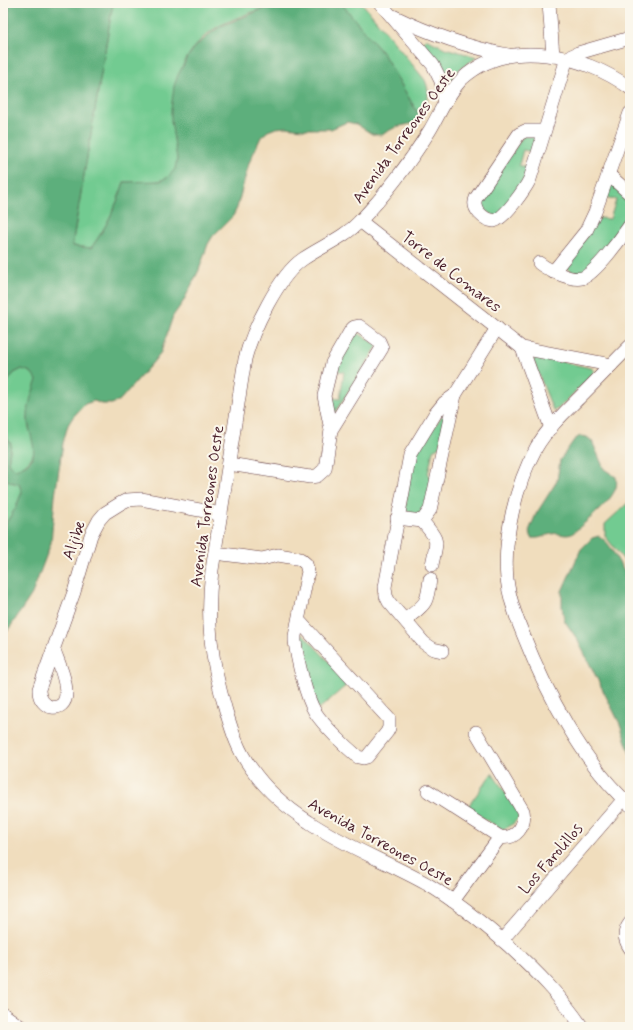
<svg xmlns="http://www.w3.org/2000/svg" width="633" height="1030" font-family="Mynerve,sans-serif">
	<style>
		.green { fill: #72cb91; stroke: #5e755e }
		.forest { fill: #5daf7b; stroke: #546753 }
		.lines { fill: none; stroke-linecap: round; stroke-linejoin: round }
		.street-casing { stroke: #633c41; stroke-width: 14 }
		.street { stroke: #fff; stroke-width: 13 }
		.labels { text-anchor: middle; stroke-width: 4; stroke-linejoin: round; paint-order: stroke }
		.street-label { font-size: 16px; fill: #4a1f2b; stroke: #fbf7ec }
	</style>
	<rect width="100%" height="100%" fill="#fbf7ec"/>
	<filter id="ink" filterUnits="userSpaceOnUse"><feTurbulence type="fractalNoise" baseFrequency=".025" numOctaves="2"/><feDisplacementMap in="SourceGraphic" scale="8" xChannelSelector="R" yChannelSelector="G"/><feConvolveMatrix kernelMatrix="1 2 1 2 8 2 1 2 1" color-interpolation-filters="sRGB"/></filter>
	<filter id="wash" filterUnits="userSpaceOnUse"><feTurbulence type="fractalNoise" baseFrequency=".012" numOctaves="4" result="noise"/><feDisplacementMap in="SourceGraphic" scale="16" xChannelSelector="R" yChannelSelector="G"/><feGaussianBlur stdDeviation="0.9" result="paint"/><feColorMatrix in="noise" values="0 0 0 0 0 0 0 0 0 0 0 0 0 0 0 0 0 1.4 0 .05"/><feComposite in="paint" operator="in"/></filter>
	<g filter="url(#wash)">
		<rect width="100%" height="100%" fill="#f0ddbd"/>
		<g class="green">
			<path d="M 3,3 L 9,3 L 9,49 L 3,73 Z"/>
			<path d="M 113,3 L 278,3 C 259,10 239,16 221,25 C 183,45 167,91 173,132 C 175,144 181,162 173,173 C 163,185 138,182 124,182 C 116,207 106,228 91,248 L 72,246 Z"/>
			<path d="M 341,3 L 362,3 L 425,80 C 431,94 428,104 420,117 L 384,55 Z"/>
			<path d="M 426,39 L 445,48 L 477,57 L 459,70 L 450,81 L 441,63 L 422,44 Z"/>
			<path d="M 523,136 L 537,137 L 532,152 L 523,150 L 519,165 L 527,168 L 523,186 L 497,217 L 480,208 L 479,203 Z"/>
			<path d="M 613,184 L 630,201 L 630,219 L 584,274 C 577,272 567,273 566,264 L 599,218 L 610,219 L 616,200 L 606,197 L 609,185 Z"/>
			<path d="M 354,331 L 378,345 L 334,414 L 329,399 L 331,398 L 340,399 L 344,372 L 334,370 Z"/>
			<path d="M 536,356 L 591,368 L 594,370 L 594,373 L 558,409 L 553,410 L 533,360 Z"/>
			<path d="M 22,369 L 31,372 L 37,380 C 33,394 28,407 28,422 C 28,429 33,436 34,443 C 36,457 27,465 15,470 L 8,463 L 11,444 L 5,437 L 3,438 L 3,388 L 14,373 Z"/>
			<path d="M 446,410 L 440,446 L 433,450 L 428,474 L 433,481 L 427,509 L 420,515 L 408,512 L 405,510 L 412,458 Z"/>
			<path d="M 3,477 L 10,482 L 19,484 L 22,492 L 15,509 L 3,528 Z"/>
			<path d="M 630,501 L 630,568 L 605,536 L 605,524 Z"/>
			<path d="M 303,634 L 349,683 L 319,709 L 315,704 L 298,643 L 301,635 Z"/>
			<path d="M 492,773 L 515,807 L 520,816 C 515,822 509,829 501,829 L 467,808 Z"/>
		</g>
		<g class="forest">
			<path d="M 9,3 L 113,3 L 72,246 L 91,248 C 106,228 116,207 124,182 L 160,181 L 168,177 L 175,169 L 177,159 L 171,121 L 171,110 L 174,86 L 178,75 L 189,55 L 196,46 L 212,32 L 221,26 L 278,3 L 341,3 L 384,55 L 420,117 L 414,123 L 396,127 L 381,135 L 372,134 L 356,124 L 347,122 L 331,129 L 303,129 L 286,127 L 276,128 L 268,131 L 261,137 L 249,163 L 237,208 L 233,216 L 213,236 L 208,244 L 199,270 L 183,302 L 173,316 L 161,352 L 155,360 L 120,400 L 112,404 L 102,404 L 94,401 L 85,404 L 73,417 L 68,425 L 63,443 L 55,496 L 51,543 L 32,594 L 3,638 L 3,528 L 15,509 L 22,492 L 19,484 L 10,482 L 3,477 L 3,438 L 6,436 L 11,444 L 8,463 L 15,469 C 48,460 27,438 28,416 C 28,403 33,391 37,380 L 31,372 L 22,369 L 14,373 L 3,388 L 3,73 L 9,49 Z"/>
			<path d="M 580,436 L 587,437 L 592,441 L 604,469 L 616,477 C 617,482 617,486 615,490 C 609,504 584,523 572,534 C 563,537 560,532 552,534 C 544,535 542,539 532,538 L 529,531 L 536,514 L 557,481 L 560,460 L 574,440 Z"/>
			<path d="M 599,536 C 614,544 616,565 630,576 L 630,754 L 620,724 L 577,639 L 564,620 L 562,606 L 562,591 L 581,549 L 592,538 Z"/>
		</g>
	</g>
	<g filter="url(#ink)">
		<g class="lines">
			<g class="street-casing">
				<g id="street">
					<path d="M 380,3 L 433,65 L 441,81 L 445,103"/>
					<path d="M 549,3 L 553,56"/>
					<path d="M 393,16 C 430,34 467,47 508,55"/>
					<path d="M 544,131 L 525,131 L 519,134 L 476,198 C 471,209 484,220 494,221 C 505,218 525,189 530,179 L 567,58 L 578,53 L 630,38"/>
					<path d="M 608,174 L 630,194"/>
					<path d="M 360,221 L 522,348 L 611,365"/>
					<path d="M 539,263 C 548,270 571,281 582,278 C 595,274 622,237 630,225"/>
					<path d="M 553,272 L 586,231 L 595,212 L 630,113"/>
					<path d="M 630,346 C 613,363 596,381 579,398 C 564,413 547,429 536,448 C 516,485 503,537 507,579 C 509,598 516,617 523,634 C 545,690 584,765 630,805"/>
					<path d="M 522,348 L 551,428"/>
					<path d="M 229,464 L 310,477 L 317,476 L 325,469 L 331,430 L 324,396 L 332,363 L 351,330 L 354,327 L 359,326 L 379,341 L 382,348 L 331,430"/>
					<path d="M 397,518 L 422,521 C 440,542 437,539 432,565"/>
					<path d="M 422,521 L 430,510 L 455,395"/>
					<path d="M 215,553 L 262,559 L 278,555 L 296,558 L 300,559 L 306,564 L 308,572 L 307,576 L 295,636 L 295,641 C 297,659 306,697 315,712 C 324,726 345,746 358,757 L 363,758 L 367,757 L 387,732 L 389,728 L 389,719 L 299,621"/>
					<path d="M 405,620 C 425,604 427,606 430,579"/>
					<path d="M 54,650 C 59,664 66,679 66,693 C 66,715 38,710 39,689 L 74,592 L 91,535 L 99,520 L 105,513 L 121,503 L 127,500 L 141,499 L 221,514"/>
					<path d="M 442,651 L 433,649 L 424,643 L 389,602 L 386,596 L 385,587 L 410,455 L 435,414 L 444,403 L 455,395 L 497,328"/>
					<path d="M 428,791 L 500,837 C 516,840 526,826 523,811 L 476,732"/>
					<path d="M 453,901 L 500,837"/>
					<path d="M 630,923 C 623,932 624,939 630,948"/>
					<path d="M 502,940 L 624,799"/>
					<path d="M 3,1014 L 21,1027"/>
					<path d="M 582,1027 C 561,996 537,972 510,947 C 484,924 457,902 427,884 C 388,862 346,847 309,822 C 287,808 266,790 251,768 C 238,751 232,731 226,711 C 211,661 206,621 212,570 L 245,359 C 252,331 279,275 303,259 C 322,246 344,238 360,221 C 387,193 410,162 430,130 C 440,113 448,93 462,79 C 508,36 585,55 630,88"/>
				</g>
			</g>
			<use href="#street" class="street"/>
		</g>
	</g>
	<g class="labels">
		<g class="street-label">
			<text transform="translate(403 135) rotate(-54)" y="6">Avenida Torreones Oeste</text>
			<text transform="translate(452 271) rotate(38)" y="6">Torre de Comares</text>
			<text transform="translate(206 506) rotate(-82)" y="6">Avenida Torreones Oeste</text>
			<text transform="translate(73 540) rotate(-70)" y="6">Aljibe</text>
			<text transform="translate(381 841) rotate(29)" y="6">Avenida Torreones Oeste</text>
			<text transform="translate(550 858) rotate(-49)" y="6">Los Farolillos</text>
		</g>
	</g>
	<rect width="633" height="1030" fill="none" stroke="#fbf7ec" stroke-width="16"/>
</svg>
